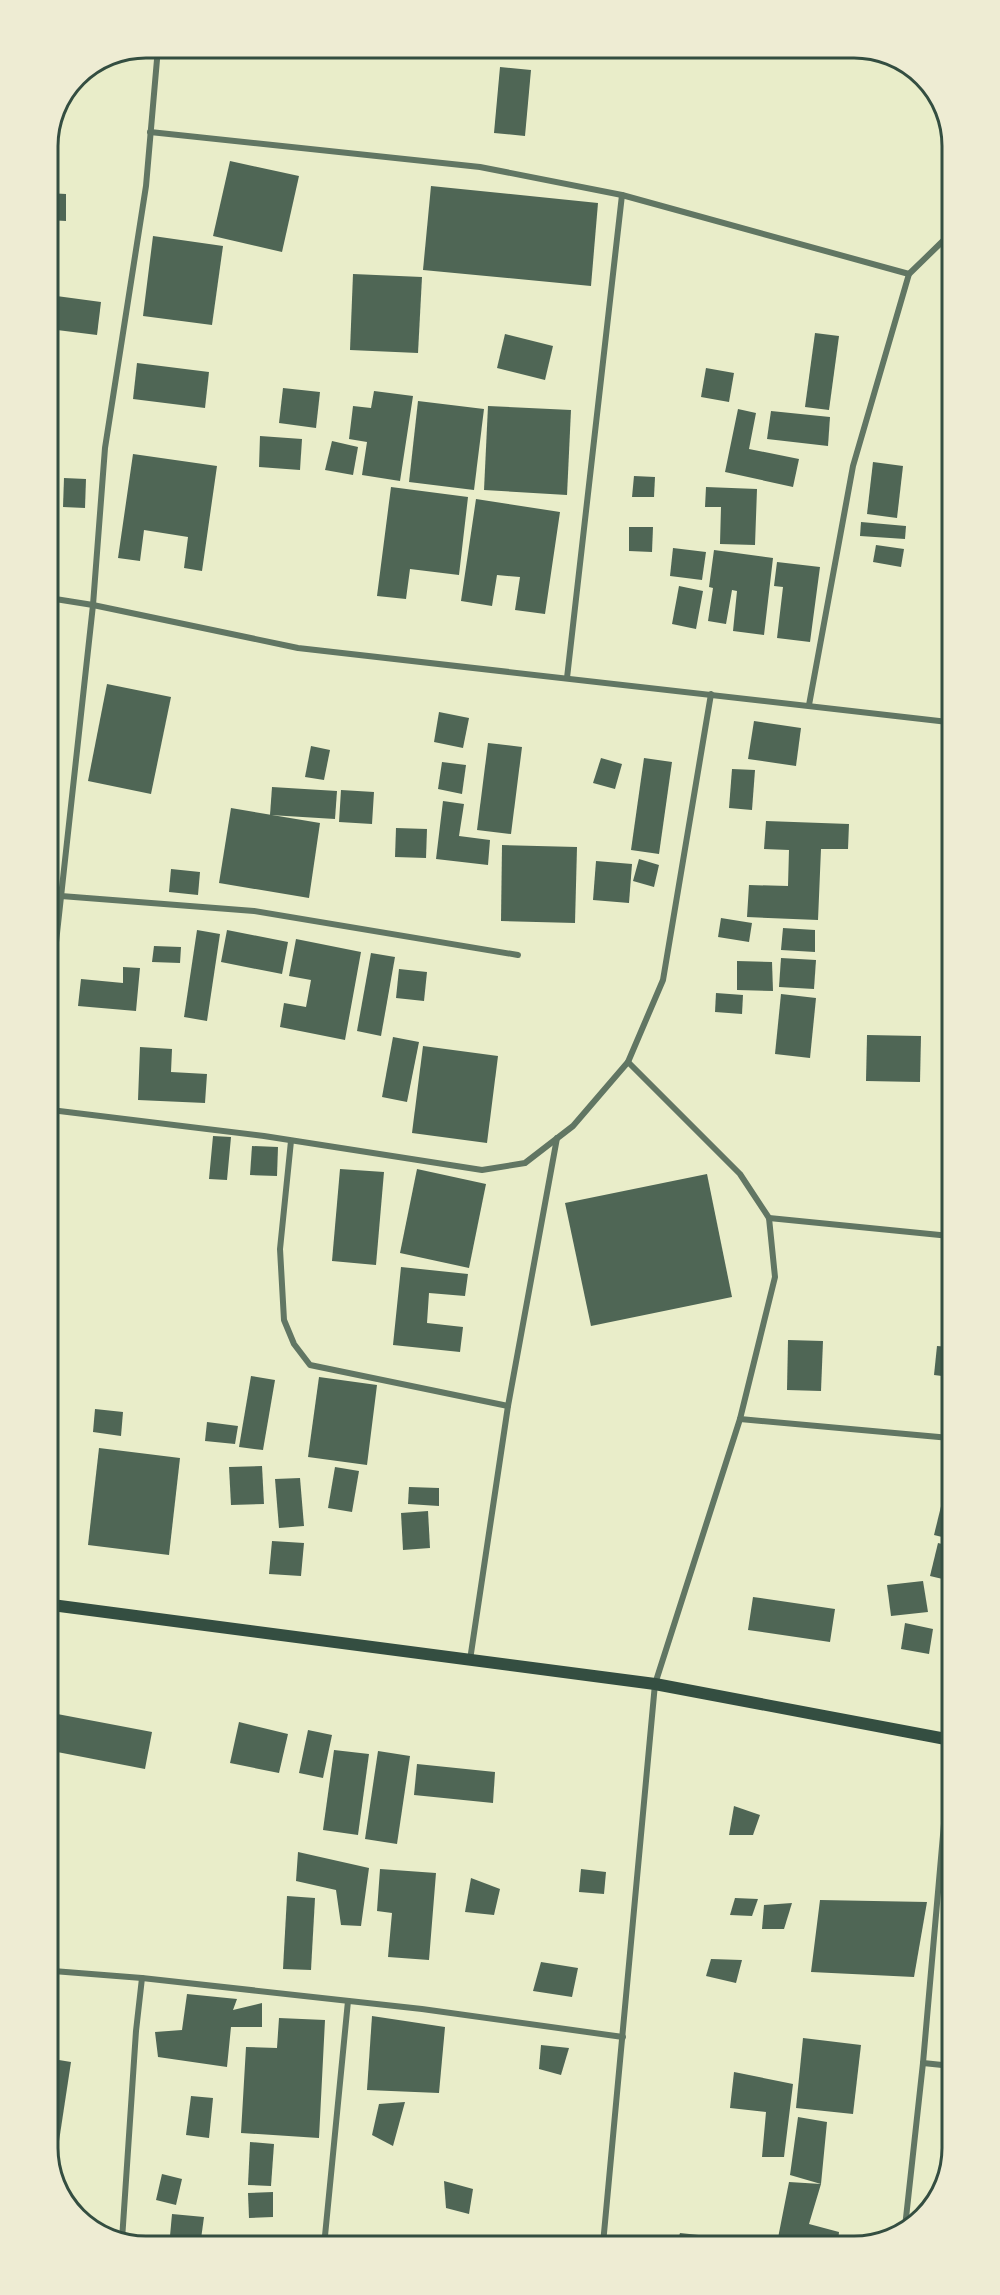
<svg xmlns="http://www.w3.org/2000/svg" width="1000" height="2295" font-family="Poppins,sans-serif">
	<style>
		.building { fill: #4f6655 }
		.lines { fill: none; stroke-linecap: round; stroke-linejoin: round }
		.minor { stroke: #617663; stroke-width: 6 }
		.secondary { stroke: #344e41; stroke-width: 12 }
		.rim { fill: none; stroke: #344e41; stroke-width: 3 }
	</style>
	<rect width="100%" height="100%" fill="#e9edc9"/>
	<g class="building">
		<path d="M 500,67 L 531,70 L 525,136 L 494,133 Z"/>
		<path d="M 230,161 L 299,176 L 282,252 L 213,236 Z"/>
		<path d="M 431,186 L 598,203 L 591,286 L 423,270 Z"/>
		<path d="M 48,193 L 66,194 L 66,221 L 48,220 Z"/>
		<path d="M 153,236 L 223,246 L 212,325 L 143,316 Z"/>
		<path d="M 353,274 L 422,277 L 418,353 L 350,350 Z"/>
		<path d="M 49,295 L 101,302 L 97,335 L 49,329 Z"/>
		<path d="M 815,333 L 839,336 L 829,410 L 805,407 Z"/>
		<path d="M 505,334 L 553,346 L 545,380 L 497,368 Z"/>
		<path d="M 137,363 L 209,372 L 205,408 L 133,399 Z"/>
		<path d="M 706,368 L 734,373 L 729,402 L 701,397 Z"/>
		<path d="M 283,388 L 320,392 L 316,428 L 279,423 Z"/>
		<path d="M 374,391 L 413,396 L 400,481 L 362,475 L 367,442 L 349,439 L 353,406 L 371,408 Z"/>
		<path d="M 418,401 L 484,409 L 474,490 L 409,482 Z"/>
		<path d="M 488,406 L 571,410 L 567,495 L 484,490 Z"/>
		<path d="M 738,409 L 756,413 L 749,449 L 799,459 L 793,487 L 725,472 Z"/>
		<path d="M 771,411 L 830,417 L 828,446 L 767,439 Z"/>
		<path d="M 260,436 L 302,439 L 300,470 L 259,467 Z"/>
		<path d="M 332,441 L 358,447 L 353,475 L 325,470 Z"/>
		<path d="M 133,454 L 217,466 L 202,571 L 184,568 L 188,537 L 144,530 L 140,561 L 118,558 Z"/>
		<path d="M 873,462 L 903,466 L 897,518 L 867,514 Z"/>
		<path d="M 634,476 L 655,477 L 654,497 L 632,497 Z"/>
		<path d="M 64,478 L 86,479 L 85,508 L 63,507 Z"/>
		<path d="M 391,487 L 468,497 L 459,575 L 410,569 L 406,599 L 377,596 Z"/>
		<path d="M 706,487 L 757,489 L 755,545 L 720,544 L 721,507 L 705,507 Z"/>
		<path d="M 476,499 L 560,512 L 545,614 L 515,610 L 520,577 L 497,575 L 492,606 L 461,601 Z"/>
		<path d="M 861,522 L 906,526 L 905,539 L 860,536 Z"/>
		<path d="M 629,527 L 653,527 L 652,552 L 629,551 Z"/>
		<path d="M 876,545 L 904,549 L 901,567 L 873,562 Z"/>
		<path d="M 673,548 L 706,552 L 702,580 L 670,576 Z"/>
		<path d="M 714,550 L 773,558 L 764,635 L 733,631 L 737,591 L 732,590 L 726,624 L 708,621 L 713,588 L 709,587 Z"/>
		<path d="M 777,562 L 820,567 L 810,642 L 777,638 L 783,587 L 774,586 Z"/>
		<path d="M 679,586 L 703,591 L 696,629 L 672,624 Z"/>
		<path d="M 107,684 L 171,697 L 151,794 L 88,781 Z"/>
		<path d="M 439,712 L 469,718 L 463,748 L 434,742 Z"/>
		<path d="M 754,721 L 801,728 L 796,766 L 748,759 Z"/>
		<path d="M 488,743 L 522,747 L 511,834 L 477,830 Z"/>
		<path d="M 311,746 L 330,750 L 324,780 L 305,777 Z"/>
		<path d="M 601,758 L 622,764 L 615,789 L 593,783 Z"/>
		<path d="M 644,758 L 672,762 L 659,854 L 631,850 Z"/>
		<path d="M 442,762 L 466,765 L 462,794 L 438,789 Z"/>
		<path d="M 732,769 L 755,770 L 752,810 L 729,808 Z"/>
		<path d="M 272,787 L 337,791 L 335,819 L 270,815 Z"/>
		<path d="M 341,790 L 374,792 L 372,824 L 339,822 Z"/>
		<path d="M 443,801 L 464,804 L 459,836 L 490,840 L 488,865 L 436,859 Z"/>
		<path d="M 231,808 L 320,823 L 309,898 L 219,883 Z"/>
		<path d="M 766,821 L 849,824 L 848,849 L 821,849 L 818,920 L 747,917 L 749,885 L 788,886 L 789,850 L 764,849 Z"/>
		<path d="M 396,828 L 427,829 L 426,858 L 395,857 Z"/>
		<path d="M 502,845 L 577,847 L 575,923 L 501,921 Z"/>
		<path d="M 639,859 L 659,865 L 654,887 L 633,881 Z"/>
		<path d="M 596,861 L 632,864 L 629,903 L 593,900 Z"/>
		<path d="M 171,869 L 200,872 L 198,895 L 169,892 Z"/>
		<path d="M 721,918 L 752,923 L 749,942 L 718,937 Z"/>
		<path d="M 783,928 L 815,930 L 815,952 L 781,950 Z"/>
		<path d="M 197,930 L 220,934 L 207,1021 L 184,1017 Z"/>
		<path d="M 227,930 L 288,942 L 282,974 L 221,962 Z"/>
		<path d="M 296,939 L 361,952 L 345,1040 L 280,1027 L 284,1003 L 306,1007 L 311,980 L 289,976 Z"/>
		<path d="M 154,946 L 181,947 L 180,963 L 152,962 Z"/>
		<path d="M 371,953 L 395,957 L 381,1036 L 357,1031 Z"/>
		<path d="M 781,958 L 816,960 L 814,989 L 779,987 Z"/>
		<path d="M 737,961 L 772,962 L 773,991 L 737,990 Z"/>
		<path d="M 123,967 L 140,968 L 136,1011 L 78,1006 L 81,979 L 123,983 Z"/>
		<path d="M 399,969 L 427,972 L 424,1001 L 396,998 Z"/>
		<path d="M 716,993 L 743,995 L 742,1014 L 715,1012 Z"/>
		<path d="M 781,994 L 816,998 L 810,1058 L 775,1054 Z"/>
		<path d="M 867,1035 L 921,1036 L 920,1082 L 866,1081 Z"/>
		<path d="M 393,1037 L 419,1042 L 407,1102 L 382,1097 Z"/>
		<path d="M 423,1046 L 498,1056 L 487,1143 L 412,1133 Z"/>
		<path d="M 140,1047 L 172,1049 L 171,1072 L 207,1074 L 205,1103 L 138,1100 Z"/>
		<path d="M 213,1136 L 231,1137 L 227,1180 L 209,1179 Z"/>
		<path d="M 252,1146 L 278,1147 L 277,1176 L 250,1175 Z"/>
		<path d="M 340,1169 L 384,1172 L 376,1265 L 332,1261 Z"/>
		<path d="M 417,1169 L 486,1184 L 469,1268 L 400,1253 Z"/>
		<path d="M 707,1174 L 732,1297 L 591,1326 L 565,1203 Z"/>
		<path d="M 401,1267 L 468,1274 L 465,1296 L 429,1293 L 427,1323 L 463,1327 L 460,1352 L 393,1345 Z"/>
		<path d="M 788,1340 L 823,1341 L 821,1391 L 787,1390 Z"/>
		<path d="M 937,1346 L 950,1347 L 950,1377 L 934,1375 Z"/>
		<path d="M 251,1376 L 275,1380 L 263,1450 L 239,1447 Z"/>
		<path d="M 319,1377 L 377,1385 L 367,1465 L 308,1457 Z"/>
		<path d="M 946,1388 L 950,1389 L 950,1415 L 942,1414 Z"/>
		<path d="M 95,1409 L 123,1412 L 121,1436 L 93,1432 Z"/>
		<path d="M 207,1422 L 238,1426 L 235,1444 L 205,1441 Z"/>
		<path d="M 99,1448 L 180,1458 L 169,1555 L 88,1545 Z"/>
		<path d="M 262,1466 L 264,1504 L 231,1505 L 229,1467 Z"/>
		<path d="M 335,1467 L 359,1471 L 352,1512 L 328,1508 Z"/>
		<path d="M 300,1478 L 304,1526 L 279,1528 L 275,1479 Z"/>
		<path d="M 409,1487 L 439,1488 L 439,1506 L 408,1504 Z"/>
		<path d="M 944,1494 L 950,1495 L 950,1539 L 934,1535 Z"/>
		<path d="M 428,1511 L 430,1548 L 403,1550 L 401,1513 Z"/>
		<path d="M 272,1541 L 304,1543 L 301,1576 L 269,1574 Z"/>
		<path d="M 938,1543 L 950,1546 L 951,1581 L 930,1576 Z"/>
		<path d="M 923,1581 L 928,1612 L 891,1616 L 887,1585 Z"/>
		<path d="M 753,1597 L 835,1609 L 830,1642 L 748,1630 Z"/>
		<path d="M 905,1623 L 933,1629 L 929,1654 L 901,1649 Z"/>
		<path d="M 52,1713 L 152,1732 L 145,1769 L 52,1751 Z"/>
		<path d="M 239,1722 L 288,1734 L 279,1773 L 230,1763 Z"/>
		<path d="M 308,1730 L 332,1735 L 323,1778 L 299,1773 Z"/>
		<path d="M 334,1750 L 369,1754 L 358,1835 L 323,1830 Z"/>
		<path d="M 378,1751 L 410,1756 L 397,1844 L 365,1839 Z"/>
		<path d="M 417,1764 L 495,1772 L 493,1803 L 414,1795 Z"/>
		<path d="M 734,1806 L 760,1815 L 753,1835 L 729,1835 Z"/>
		<path d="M 298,1852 L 369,1868 L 361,1926 L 341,1925 L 336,1890 L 296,1881 Z"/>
		<path d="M 380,1869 L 436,1873 L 429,1960 L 388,1957 L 392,1913 L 377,1911 Z"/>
		<path d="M 581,1869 L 606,1872 L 604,1894 L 579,1892 Z"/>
		<path d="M 471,1878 L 500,1889 L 494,1915 L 465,1912 Z"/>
		<path d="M 287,1896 L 315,1898 L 311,1970 L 283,1969 Z"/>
		<path d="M 735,1898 L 758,1899 L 752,1916 L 730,1915 Z"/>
		<path d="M 820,1900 L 927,1902 L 914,1977 L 811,1972 Z"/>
		<path d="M 792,1903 L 784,1929 L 762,1929 L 764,1905 Z"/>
		<path d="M 711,1959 L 742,1960 L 736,1983 L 706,1976 Z"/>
		<path d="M 541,1962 L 578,1968 L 572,1997 L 533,1991 Z"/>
		<path d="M 187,1994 L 237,1999 L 233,2010 L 262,2003 L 262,2027 L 231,2027 L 227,2067 L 158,2057 L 155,2032 L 182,2030 Z"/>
		<path d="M 372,2016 L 445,2027 L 439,2093 L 367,2090 Z"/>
		<path d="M 279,2018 L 325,2020 L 319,2138 L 241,2133 L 246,2047 L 277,2048 Z"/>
		<path d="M 803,2038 L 861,2045 L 853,2114 L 796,2108 Z"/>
		<path d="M 541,2045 L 569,2048 L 561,2075 L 539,2069 Z"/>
		<path d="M 53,2059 L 71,2062 L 54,2174 L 53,2174 Z"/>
		<path d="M 734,2072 L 793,2084 L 784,2157 L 762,2157 L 766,2112 L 730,2108 Z"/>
		<path d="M 191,2096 L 213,2098 L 209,2138 L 186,2135 Z"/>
		<path d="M 405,2102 L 393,2146 L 372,2135 L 379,2104 Z"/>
		<path d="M 798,2117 L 827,2122 L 821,2184 L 809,2224 L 839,2232 L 838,2242 L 777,2243 L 789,2182 L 821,2184 L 790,2175 Z"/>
		<path d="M 250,2142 L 274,2144 L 271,2186 L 248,2185 Z"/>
		<path d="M 162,2174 L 182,2179 L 176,2205 L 156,2200 Z"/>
		<path d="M 444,2181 L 473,2189 L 469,2214 L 446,2208 Z"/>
		<path d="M 273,2192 L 273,2217 L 249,2218 L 248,2193 Z"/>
		<path d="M 172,2214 L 204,2217 L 201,2239 L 170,2236 Z"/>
		<path d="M 680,2233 L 708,2236 L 706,2243 L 677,2243 Z"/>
	</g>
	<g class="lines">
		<g class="minor">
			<path d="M 150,132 L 480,167 L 622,195 L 909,274"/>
			<path d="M 49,598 L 93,605 L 298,648 L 948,722"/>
			<path d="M 567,678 L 622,195"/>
			<path d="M 809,705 L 853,466 L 909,274 L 947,237"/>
			<path d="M 61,896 L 254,911 L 518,955"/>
			<path d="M 50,997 L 93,605 L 105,448 L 146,186 L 158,48"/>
			<path d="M 51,1110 L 264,1136 L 482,1170 L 525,1163 L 573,1126 L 628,1062 L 663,980 L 711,694"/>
			<path d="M 291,1141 L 280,1249 L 284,1320 L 294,1344 L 310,1365 L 508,1406"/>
			<path d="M 769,1218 L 950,1236"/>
			<path d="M 740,1419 L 950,1438"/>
			<path d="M 470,1660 L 508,1406 L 557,1138"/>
			<path d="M 53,1971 L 142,1978 L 422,2009 L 623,2037"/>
			<path d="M 923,2063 L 952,2066"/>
			<path d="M 905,2227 L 923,2063 L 951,1744"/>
			<path d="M 122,2240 L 136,2031 L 142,1978"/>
			<path d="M 603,2244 L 655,1684 L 740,1419 L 775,1277 L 769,1218 L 740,1174 L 628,1062"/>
			<path d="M 324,2246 L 348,2001"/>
		</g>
		<path class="secondary" d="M 52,1605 L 655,1684 L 951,1740"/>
	</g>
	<path d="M0 0H1000V2295H0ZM146 58H854A88 88 0 0 1 942 146V2148A88 88 0 0 1 854 2236H146A88 88 0 0 1 58 2148V146A88 88 0 0 1 146 58Z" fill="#eeecd3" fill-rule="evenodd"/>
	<path class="rim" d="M146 58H854A88 88 0 0 1 942 146V2148A88 88 0 0 1 854 2236H146A88 88 0 0 1 58 2148V146A88 88 0 0 1 146 58Z"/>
</svg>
